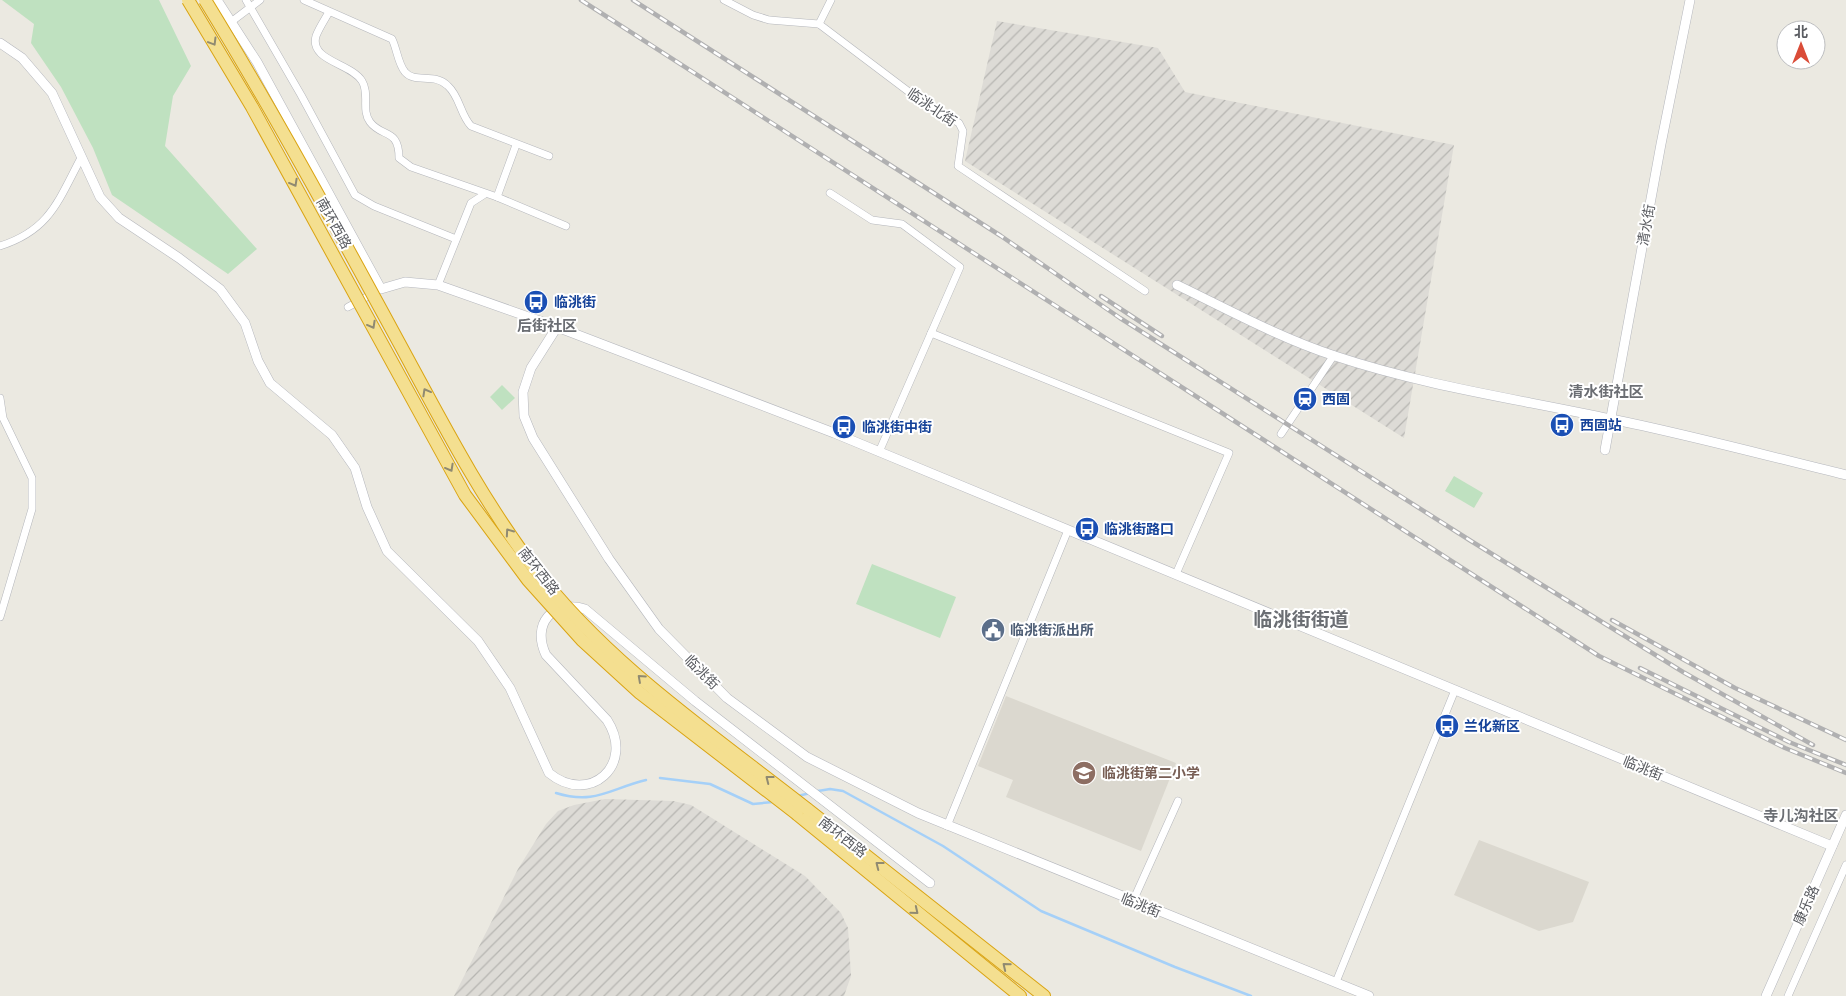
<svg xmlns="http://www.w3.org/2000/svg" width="1846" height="996" font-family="Helvetica,'Noto Sans SC',sans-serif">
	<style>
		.industrial { fill: url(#industrial-furrows) }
		.education { fill: #dbd8cf }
		.grass { fill: #bfe1c0 }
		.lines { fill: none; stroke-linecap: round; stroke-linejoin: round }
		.stream { stroke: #a5d0f8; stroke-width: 2.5 }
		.street-casing { stroke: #b4b6bb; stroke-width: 8 }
		.secondary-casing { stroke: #b5b7bd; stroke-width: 10 }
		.highway-casing { stroke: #daa412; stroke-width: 14 }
		.street { stroke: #fff; stroke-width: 7 }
		.secondary { stroke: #fff; stroke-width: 9 }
		.highway { stroke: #f4df90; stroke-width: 12 }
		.rail-casing { stroke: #b0b0b1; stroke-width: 4.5 }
		.rail { stroke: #fff; stroke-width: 2.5; stroke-dasharray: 8; stroke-linecap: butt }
		.highway-bridge-casing { stroke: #daa412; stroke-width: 14; stroke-linecap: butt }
		.highway-bridge { stroke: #f4df90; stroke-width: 12 }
		.oneway { stroke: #908a71 }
		.labels { text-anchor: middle; stroke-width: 4; stroke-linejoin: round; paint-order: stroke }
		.street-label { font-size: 14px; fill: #5a5c61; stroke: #fff }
		.transit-label { font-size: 14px; font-weight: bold; fill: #164399; stroke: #fff; text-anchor: start }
		.service-label { font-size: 14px; font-weight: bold; fill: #4e5e75; stroke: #fff; text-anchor: start }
		.education-label { font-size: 14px; font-weight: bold; fill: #785e54; stroke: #fff; text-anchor: start }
		.neighbourhood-label { font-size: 15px; font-weight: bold; fill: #6b6e73; stroke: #fff }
		.district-label { font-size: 19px; font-weight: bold; fill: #6b6e73; stroke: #fff }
	</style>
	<defs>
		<pattern id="industrial-furrows" width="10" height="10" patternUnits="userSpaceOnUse" patternTransform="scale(1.25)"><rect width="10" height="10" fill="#dddbd6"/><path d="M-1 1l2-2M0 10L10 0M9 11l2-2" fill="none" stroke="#b6b5b1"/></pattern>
	</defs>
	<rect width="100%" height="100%" fill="#ebe9e1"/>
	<g class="industrial">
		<path d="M 997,21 L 1158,48 L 1185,92 L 1454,145 L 1404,438 L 965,161 Z"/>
		<path d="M 605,799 L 673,801 L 691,805 L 805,876 L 841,913 L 848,928 L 851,976 L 844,996 L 454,996 L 518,869 L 546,824 L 558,811 L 574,805 Z"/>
	</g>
	<g class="education">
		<path d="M 1006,696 L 1176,763 L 1141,851 L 1006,797 L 1013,780 L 978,766 Z"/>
		<path d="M 1479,840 L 1589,882 L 1573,922 L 1539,931 L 1454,895 Z"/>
	</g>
	<g class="grass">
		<path d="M 2,0 L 159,0 L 191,66 L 173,96 L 165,146 L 257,249 L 228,274 L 112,195 L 93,148 L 61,87 L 31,43 L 34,24 Z"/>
		<path d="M 502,385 L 515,398 L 502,410 L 490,397 Z"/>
		<path d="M 1454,476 L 1483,493 L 1474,508 L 1445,491 Z"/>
		<path d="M 872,564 L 956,597 L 940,638 L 856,604 Z"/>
	</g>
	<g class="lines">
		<g class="stream">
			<path d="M 660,778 L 710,784 L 753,804 L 773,802"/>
			<path d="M 818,791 L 830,789 L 843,791 L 943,846 L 1041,911 L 1175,967 L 1251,996"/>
			<path d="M 556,793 C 595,805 609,789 646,780"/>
			<path d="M 798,796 L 810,793"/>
		</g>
		<g class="street-casing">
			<g id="street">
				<path d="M 246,0 L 301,95 L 355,195 L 374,206 L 456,239"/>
				<path d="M 304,0 L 392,39 C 397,49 398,64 405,72 C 415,84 434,72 448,86 C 460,97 460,114 471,126 L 549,156"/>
				<path d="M 724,0 L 753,15 L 769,20 L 819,24 L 921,101 L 959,123 L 963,131 L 958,166 L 1145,291"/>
				<path d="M 329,12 C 325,19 319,28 316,36 C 309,61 351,63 362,81 C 370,94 361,110 370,122 C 382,138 399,128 399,158 L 411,167 L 497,197 L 566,226"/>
				<path d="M 231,22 L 260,0"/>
				<path d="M 819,24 L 831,0"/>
				<path d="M 830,193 L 872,220 L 902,224 L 960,267 L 879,452"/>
				<path d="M 497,197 L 516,145"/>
				<path d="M 0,246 C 50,230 58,201 81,158"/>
				<path d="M 438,285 L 471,203 L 485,194"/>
				<path d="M 348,307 L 374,293"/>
				<path d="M 931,333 L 1229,453 L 1176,574"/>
				<path d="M 0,398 L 3,418 L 32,478 L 32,509 L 0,617"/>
				<path d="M 1281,434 L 1334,355"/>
				<path d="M 947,826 L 1068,530"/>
				<path d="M 1133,901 L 1178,801"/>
				<path d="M 1336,982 L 1455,690"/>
				<path d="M 1788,996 L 1846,865"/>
			</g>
		</g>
		<g class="secondary-casing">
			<g id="secondary">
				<path d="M 217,0 L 257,62 L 381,289 L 405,282 L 438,285 L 557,327 L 834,433 L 1832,846"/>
				<path d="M 0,43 L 22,58 L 52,93 L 100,197 L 119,218 L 179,258 L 220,289 L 245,323 L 258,361 L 270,383 L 332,435 L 355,468 L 367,507 L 387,551 L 478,641 L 510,688 L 549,773 C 589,806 636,765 607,720 L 546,655 C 531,624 553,599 585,609 L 695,701 L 930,883"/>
				<path d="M 1177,285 C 1229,310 1280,338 1335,356 C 1425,386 1518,399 1611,419 C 1690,435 1768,456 1846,475"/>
				<path d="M 557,327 L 531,368 L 523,392 L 524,416 L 533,438 L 609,559 L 659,629 L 727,698 L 807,757 L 918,813 L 1369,996"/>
				<path d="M 1605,450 L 1661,144 L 1690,0"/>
				<path d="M 1766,996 L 1846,815"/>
			</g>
		</g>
		<g class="highway-casing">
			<g id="highway">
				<path d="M 807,809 L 1044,996"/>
				<path d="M 797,814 L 1020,996"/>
			</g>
		</g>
		<use href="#street" class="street"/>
		<use href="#secondary" class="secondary"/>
		<use href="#highway" class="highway"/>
		<g class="rail-casing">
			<g id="rail">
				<path d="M 581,0 L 1599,656 L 1785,748 L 1846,773"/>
				<path d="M 633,0 L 1001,236 L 1120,318 L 1471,541 L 1683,672 L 1813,745"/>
				<path d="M 1101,296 L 1162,336"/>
				<path d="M 1612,620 L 1735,688 L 1846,740"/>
				<path d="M 1640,668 L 1789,742 L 1846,765"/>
			</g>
		</g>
		<use href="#rail" class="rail"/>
		<g class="highway-bridge-casing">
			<g id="highway-bridge">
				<path d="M 188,0 L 252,107 L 465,495 L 528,580 L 582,640 L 640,693 L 797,814"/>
				<path d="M 205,0 C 273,111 335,225 397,339 C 440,418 480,497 534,568 C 608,665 713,735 807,809"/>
			</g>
		</g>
		<use href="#highway-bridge" class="highway-bridge"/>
	</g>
	<defs><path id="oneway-chevron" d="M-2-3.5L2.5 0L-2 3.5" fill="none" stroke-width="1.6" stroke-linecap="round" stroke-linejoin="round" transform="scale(1.25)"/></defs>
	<g class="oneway">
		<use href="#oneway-chevron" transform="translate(213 42) rotate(59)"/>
		<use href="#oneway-chevron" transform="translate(294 183) rotate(61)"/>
		<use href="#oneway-chevron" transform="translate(372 325) rotate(61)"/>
		<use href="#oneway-chevron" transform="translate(426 392) rotate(-119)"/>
		<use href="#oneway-chevron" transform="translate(450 468) rotate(61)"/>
		<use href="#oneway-chevron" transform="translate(509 532) rotate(-125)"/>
		<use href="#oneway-chevron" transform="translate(641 678) rotate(-138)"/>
		<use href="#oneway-chevron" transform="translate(769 779) rotate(-142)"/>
		<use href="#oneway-chevron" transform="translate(879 865) rotate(-142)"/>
		<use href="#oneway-chevron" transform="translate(915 911) rotate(39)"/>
		<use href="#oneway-chevron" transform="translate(1006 966) rotate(-141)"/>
	</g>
	<defs>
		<g id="bus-disc" transform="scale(1.25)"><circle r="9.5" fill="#1a4fb4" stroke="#fff"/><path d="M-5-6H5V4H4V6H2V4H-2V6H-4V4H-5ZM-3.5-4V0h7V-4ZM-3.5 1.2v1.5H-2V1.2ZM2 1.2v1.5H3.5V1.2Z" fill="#fff"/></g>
		<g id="station-disc" transform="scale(1.25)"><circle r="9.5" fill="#1a4fb4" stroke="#fff"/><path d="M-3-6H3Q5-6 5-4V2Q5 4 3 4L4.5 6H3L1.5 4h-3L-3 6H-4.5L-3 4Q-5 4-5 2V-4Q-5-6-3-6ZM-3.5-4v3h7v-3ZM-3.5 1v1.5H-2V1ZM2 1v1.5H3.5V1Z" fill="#fff"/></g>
		<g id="civic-disc" transform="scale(1.25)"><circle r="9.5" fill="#5c6f8a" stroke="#fff"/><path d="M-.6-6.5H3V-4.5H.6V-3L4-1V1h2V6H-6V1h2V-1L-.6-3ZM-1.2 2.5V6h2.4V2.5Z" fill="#fff"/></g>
		<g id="school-disc" transform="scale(1.25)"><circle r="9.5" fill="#8d6e63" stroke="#fff"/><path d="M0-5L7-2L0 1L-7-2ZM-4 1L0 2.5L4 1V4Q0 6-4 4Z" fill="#fff"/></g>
	</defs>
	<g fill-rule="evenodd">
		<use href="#bus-disc" x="536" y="302"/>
		<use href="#station-disc" x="1305" y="399"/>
		<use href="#bus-disc" x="1562" y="425"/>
		<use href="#bus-disc" x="844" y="427"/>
		<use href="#bus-disc" x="1087" y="529"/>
		<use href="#civic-disc" x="993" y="630"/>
		<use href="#bus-disc" x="1447" y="726"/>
		<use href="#school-disc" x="1084" y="773"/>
	</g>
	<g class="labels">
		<g class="street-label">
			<text transform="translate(932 107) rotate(34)" y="5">临洮北街</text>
			<text transform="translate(334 223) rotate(61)" y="5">南环西路</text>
			<text transform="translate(1646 225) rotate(-80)" y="5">清水街</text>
			<text transform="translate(539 571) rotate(52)" y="5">南环西路</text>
			<text transform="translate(702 672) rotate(45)" y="5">临洮街</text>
			<text transform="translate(1643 768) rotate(22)" y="5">临洮街</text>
			<text transform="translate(843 837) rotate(38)" y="5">南环西路</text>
			<text transform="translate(1141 905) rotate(22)" y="5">临洮街</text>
			<text transform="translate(1806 905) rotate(-66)" y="5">康乐路</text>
		</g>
		<g class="transit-label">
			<text x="554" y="307">临洮街</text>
			<text x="1322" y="404">西固</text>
			<text x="1580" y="430">西固站</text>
			<text x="862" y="432">临洮街中街</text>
			<text x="1104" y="534">临洮街路口</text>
			<text x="1464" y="731">兰化新区</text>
		</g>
		<g class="service-label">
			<text x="1010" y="635">临洮街派出所</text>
		</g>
		<g class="education-label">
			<text x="1102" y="778">临洮街第二小学</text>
		</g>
		<g class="neighbourhood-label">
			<text x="547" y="331">后街社区</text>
			<text x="1606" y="397">清水街社区</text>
			<text x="1801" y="821">寺儿沟社区</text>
		</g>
		<g class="district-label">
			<text x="1301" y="626">临洮街街道</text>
		</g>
	</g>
	<g transform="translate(1801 45)"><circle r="24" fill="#ffffff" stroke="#bdbec0"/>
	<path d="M0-4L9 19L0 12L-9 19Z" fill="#da4c38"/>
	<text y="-8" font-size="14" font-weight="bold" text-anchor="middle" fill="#5a5c61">北</text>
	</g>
</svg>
